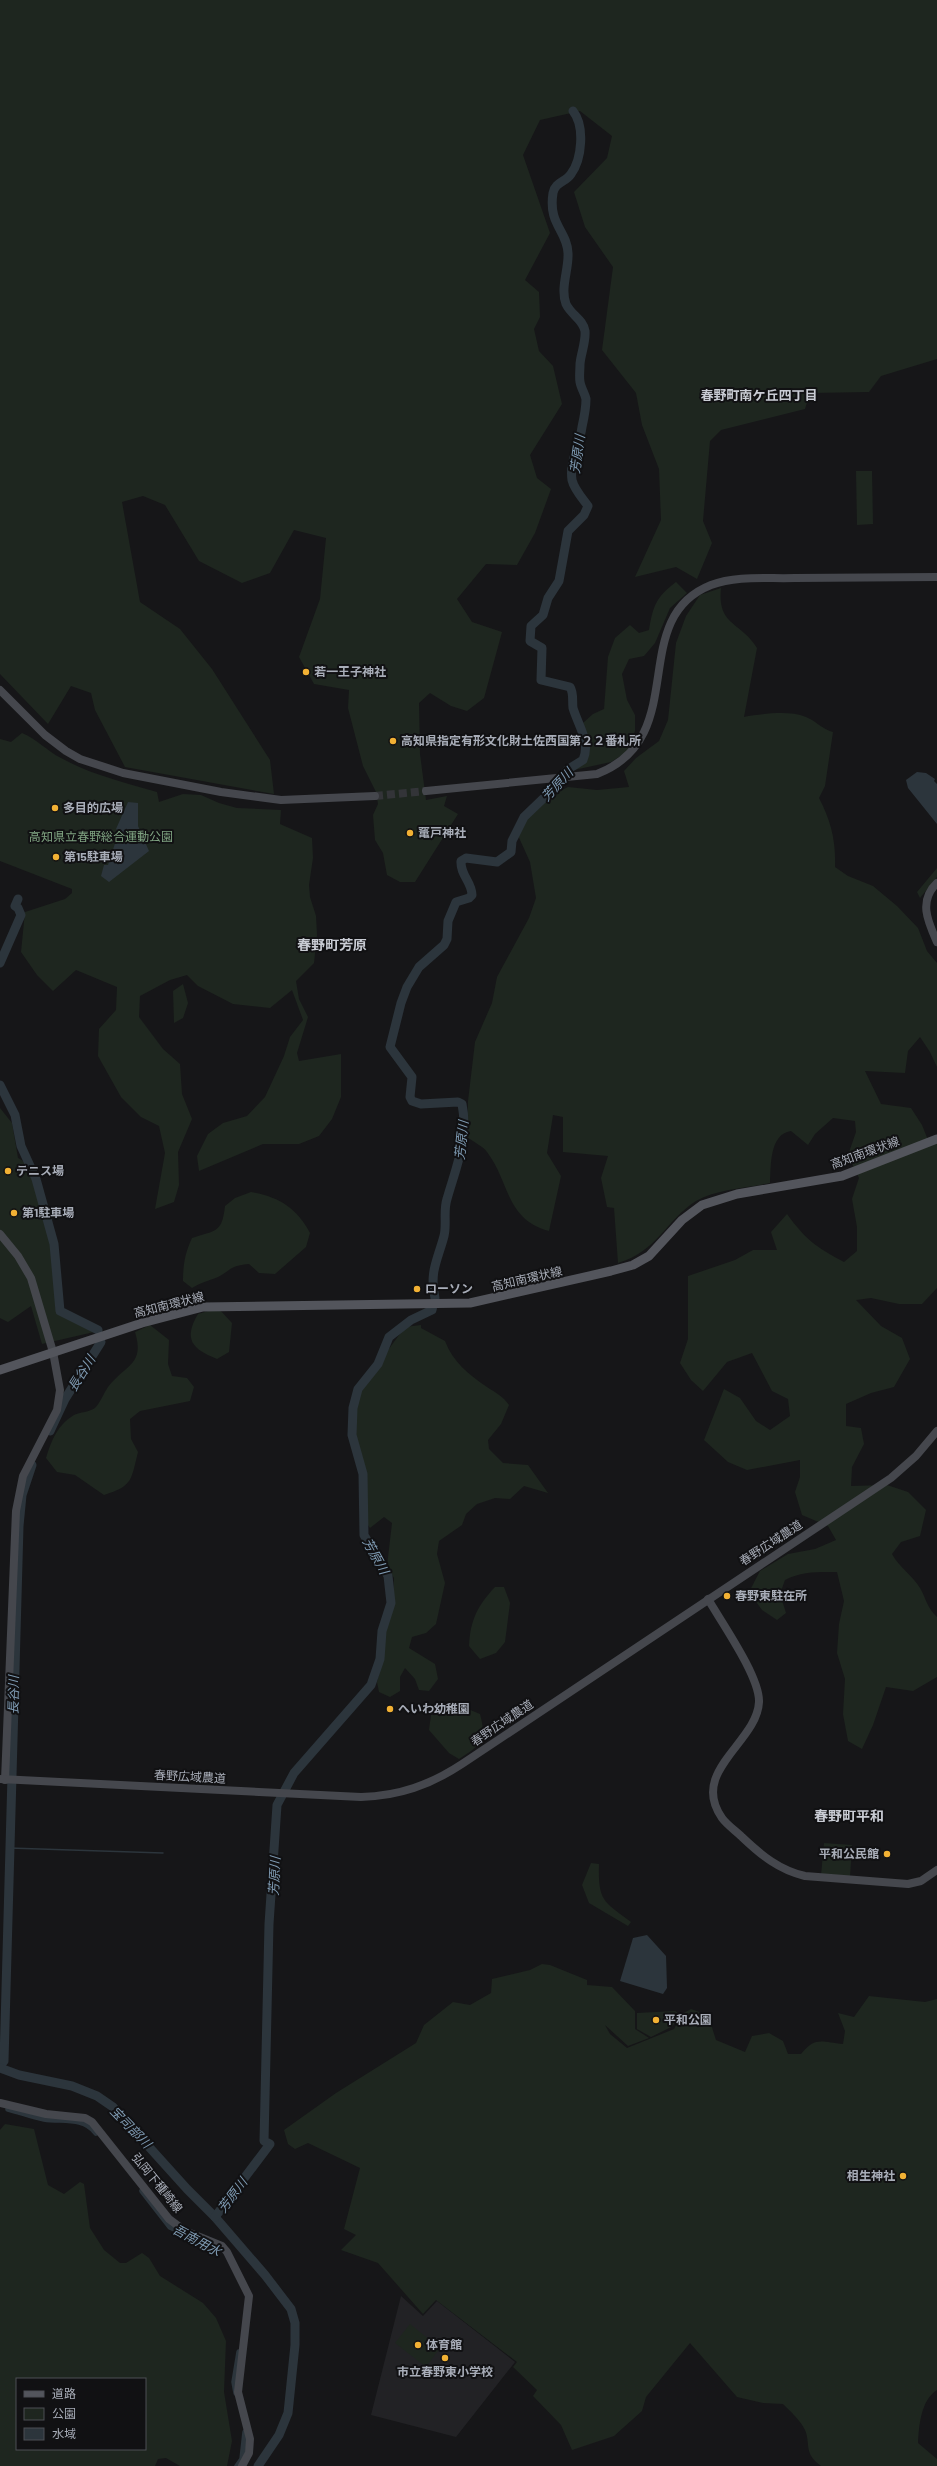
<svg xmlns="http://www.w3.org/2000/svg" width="937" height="2466" font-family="Barlow,'Noto Sans JP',sans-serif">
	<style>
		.built { fill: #222225 }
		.green { fill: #1e261f; fill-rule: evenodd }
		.water { fill: #2c353c }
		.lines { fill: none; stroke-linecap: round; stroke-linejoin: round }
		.stream { stroke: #2c353c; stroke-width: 1.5 }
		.canal { stroke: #2c353c; stroke-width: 5.5 }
		.river { stroke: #2c353c; stroke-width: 9 }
		.secondary-tunnel { stroke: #333438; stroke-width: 8; stroke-dasharray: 8 4; stroke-linecap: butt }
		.secondary { stroke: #45474d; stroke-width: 8 }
		.primary { stroke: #53555c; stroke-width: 9 }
		.poi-dot { fill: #f2b134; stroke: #111113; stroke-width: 1.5 }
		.labels { text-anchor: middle; stroke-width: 4; stroke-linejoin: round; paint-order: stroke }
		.poi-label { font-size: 12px; font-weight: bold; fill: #a8adb8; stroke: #111113; text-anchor: start }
		.park-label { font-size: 12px; fill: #7fa381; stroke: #111113 }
		.street-label { font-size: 12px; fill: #a8adb8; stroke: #111113 }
		.neighbourhood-label { font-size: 13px; font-weight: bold; fill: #c9ccd4; stroke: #111113 }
		.water-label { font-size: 13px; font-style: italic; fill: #7f9bb3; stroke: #111113 }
		.quarter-label { font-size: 14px; font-weight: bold; fill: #c9ccd4; stroke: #111113 }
	</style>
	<rect width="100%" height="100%" fill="#161618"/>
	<path class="built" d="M 401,2296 L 423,2316 L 437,2301 L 515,2362 L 456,2437 L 371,2415 Z"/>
	<g class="green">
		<path d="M 0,0 L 937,0 L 937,359 L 881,376 L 869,392 L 810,393 L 805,409 L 721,430 L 710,441 L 703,521 L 712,543 L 697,579 L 676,567 L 635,577 L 661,520 L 659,469 L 642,425 L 636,393 L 602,350 L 613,267 L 585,227 L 574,192 L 607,158 L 612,136 L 580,111 L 540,120 L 523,155 L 550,233 L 525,280 L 539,292 L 540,317 L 534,329 L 539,351 L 553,366 L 562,404 L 530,455 L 537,478 L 551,489 L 535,533 L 517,565 L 486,564 L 457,599 L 472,622 L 502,632 L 484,698 L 467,711 L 451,706 L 430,693 L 419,703 L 420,754 L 426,800 L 447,796 L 444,806 L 458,814 L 415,882 L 400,882 L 387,875 L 383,853 L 375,840 L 373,815 L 378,804 L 376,792 L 363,766 L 348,708 L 349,690 L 314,684 L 299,657 L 320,599 L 326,538 L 294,530 L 270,573 L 242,583 L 199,561 L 165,505 L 143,496 L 122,502 L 140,602 L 180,629 L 212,669 L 270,760 L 274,794 L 125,767 L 95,710 L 91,693 L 71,686 L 48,724 L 0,674 Z"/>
		<path d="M 856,471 L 872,471 L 873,524 L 857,525 Z"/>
		<path d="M 676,582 L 687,593 L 670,608 L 655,643 L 644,656 L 629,659 L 622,674 L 627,700 L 635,715 L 635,731 L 627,752 L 611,762 L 574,770 L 587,760 L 589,745 L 583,723 L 593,714 L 604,709 L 608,657 L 615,638 L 630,625 L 639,633 L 649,630 C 653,606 656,597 676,582 Z"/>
		<path d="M 721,588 C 717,626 740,621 757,648 L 744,717 C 762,714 788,710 806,717 C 816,721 822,729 833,732 L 825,786 L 819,798 C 831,821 836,841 835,867 L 848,876 L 873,886 L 897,906 L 918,928 L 927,951 L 937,963 L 937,1067 L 930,1052 L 920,1037 L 908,1051 L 905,1073 L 865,1071 L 881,1104 L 911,1108 L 922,1125 L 928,1140 L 937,1142 L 937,1288 L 922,1304 L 899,1304 L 871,1298 L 856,1300 L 881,1326 L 902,1338 L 910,1359 L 894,1387 L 871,1393 L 846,1404 L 846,1426 L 861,1428 L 864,1444 L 852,1467 L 851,1486 L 887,1485 L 908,1492 L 926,1510 L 920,1536 L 901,1542 L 892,1554 C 899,1567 912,1575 920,1588 C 926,1598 927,1608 937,1617 L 937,1677 L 913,1691 L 886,1687 L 873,1725 L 862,1749 L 848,1741 L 843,1714 L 845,1679 L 837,1653 L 839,1624 L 844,1601 L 837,1572 C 819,1572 802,1571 785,1580 L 780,1594 L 786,1613 L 777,1620 L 762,1610 L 749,1592 L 760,1571 L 788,1554 L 815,1549 L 836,1540 L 828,1526 L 802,1515 L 795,1492 L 800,1477 L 800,1460 L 747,1470 L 728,1462 L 704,1440 L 724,1389 L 740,1398 L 756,1421 L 770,1430 L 790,1416 L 788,1399 L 772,1391 L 752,1353 L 727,1362 L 703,1391 L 691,1380 L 680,1363 L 688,1339 L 688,1276 L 735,1260 L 753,1250 L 777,1250 L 771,1232 L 787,1214 C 806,1240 816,1247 844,1262 L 857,1251 L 857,1227 L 852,1199 L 859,1178 L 848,1155 L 856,1132 L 855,1121 L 833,1118 L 815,1134 L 808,1145 L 791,1131 C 769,1134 771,1167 770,1183 C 747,1188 717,1189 696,1201 C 665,1221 658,1251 618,1263 L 614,1208 L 607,1207 L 601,1178 L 608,1156 L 563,1152 L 563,1117 L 553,1115 L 547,1153 L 561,1176 L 549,1231 C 505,1219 510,1182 487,1152 C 483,1146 473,1142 467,1137 L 468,1101 L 475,1042 L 492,1003 L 497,977 L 529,918 L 536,898 L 530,862 L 516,831 L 540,801 L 568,787 L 597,790 L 629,787 L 624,771 L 636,758 L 659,741 L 668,720 L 676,643 L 686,616 L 700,595 Z"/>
		<path d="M 22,733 C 37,739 47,751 61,758 C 92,775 123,782 157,792 L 159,802 L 183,794 L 201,795 L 219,803 L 237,808 L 281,810 L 280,824 L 312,838 L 313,858 L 309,885 L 310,897 L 316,916 L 317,935 L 314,963 L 296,981 L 299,999 L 308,1017 L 297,1053 L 299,1061 L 341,1054 L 341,1097 L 332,1119 L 319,1136 L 299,1144 L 263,1144 L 199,1171 L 197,1156 L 208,1134 L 223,1123 L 247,1116 L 265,1097 L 284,1056 L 290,1037 L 303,1020 L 292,990 L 270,1008 L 233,1004 L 198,986 L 187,975 L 170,980 L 140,996 L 139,1017 L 163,1049 L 180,1064 L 182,1094 L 192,1119 L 178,1152 L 179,1185 L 174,1202 L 155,1209 L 165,1153 L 159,1126 L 141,1117 L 121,1097 L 98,1056 L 99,1029 L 116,1010 L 117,987 L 76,970 L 53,991 L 37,975 L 21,952 L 25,912 L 65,899 L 72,893 L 72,889 L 0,861 L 0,739 L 11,742 Z"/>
		<path d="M 937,868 L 937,877 L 920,898 L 917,892 Z"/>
		<path d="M 183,984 L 188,1003 L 183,1018 L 174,1023 L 173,991 Z"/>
		<path d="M 0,1108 L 12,1123 L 18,1158 L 30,1165 L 51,1245 L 57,1313 L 94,1332 L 42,1344 L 31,1306 L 8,1322 L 0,1318 Z"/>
		<path d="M 251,1192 C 279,1197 297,1208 310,1233 L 306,1247 L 275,1274 L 259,1273 L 249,1264 C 229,1266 233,1269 218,1277 C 208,1281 202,1282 192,1288 L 183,1281 C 183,1265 185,1253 192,1238 C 215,1230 222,1234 225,1206 L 235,1198 Z"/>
		<path d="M 218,1308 L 232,1323 L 229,1352 L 217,1359 C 192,1349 183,1339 198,1314 Z"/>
		<path d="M 150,1325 L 169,1340 L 168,1364 L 172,1376 L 187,1378 L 194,1387 L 190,1401 L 140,1411 L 130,1419 L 131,1439 L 138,1452 C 131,1480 133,1486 104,1495 L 75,1475 L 57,1472 L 46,1458 C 51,1441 58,1424 74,1415 C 80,1412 90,1412 95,1408 C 100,1403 104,1393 108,1387 C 126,1364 145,1365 135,1332 Z"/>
		<path d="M 421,1325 L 421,1328 L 445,1341 C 453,1362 468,1374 487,1387 C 496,1393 503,1396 509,1405 L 501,1424 L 488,1440 L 489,1449 L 503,1463 L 528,1465 L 548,1493 L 524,1486 L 510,1499 L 495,1498 L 477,1504 L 466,1514 L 462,1525 L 439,1541 L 437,1554 L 445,1583 L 436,1624 L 426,1633 L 412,1637 L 409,1648 L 435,1664 L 438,1679 L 429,1691 L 419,1690 L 415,1679 L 405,1668 L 400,1677 L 400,1691 L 390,1697 L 379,1692 L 377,1682 L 381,1666 L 384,1634 L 393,1598 L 394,1578 L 387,1566 L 392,1523 L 384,1517 L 370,1528 L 365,1521 L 360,1466 L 353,1451 L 350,1422 L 355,1402 L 363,1384 L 405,1327 Z"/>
		<path d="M 495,1587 L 504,1587 L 510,1603 L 505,1642 L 496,1653 L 480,1659 L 469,1646 C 470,1620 478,1605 495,1587 Z"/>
		<path d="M 463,1707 L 480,1714 C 487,1740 481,1745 459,1759 L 449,1753 L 429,1730 L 431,1715 L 449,1715 Z"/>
		<path d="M 824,1843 L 852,1845 L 850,1877 L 821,1875 Z"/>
		<path d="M 591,1863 L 599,1864 C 598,1901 603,1901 631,1922 L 628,1926 L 589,1903 L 582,1885 Z"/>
		<path d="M 542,1964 L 550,1965 L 587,1980 L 587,1985 L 612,1987 L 635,2011 L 635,2029 L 649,2038 L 628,2046 L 605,2025 L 610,2034 L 627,2048 L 674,2029 L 682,2014 L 691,2009 L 708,2015 L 716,2040 L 745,2052 L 752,2036 L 769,2033 L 783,2041 L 788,2054 L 801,2054 C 815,2036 822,2042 843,2044 L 845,2031 L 838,2013 L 854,2017 L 869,1996 L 925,2002 L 937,1999 L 937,2390 C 921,2400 919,2425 918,2443 L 937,2459 L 937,2466 L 821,2466 C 803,2453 811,2444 805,2430 C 800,2420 791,2412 783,2404 L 763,2403 L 737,2397 L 690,2343 L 646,2397 L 642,2411 L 614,2436 L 572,2450 L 561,2425 L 533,2396 L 537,2390 L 513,2367 L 517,2362 L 436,2300 L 423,2314 L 378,2263 L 341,2250 L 356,2235 L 344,2229 L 360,2168 L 308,2143 L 295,2149 L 288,2144 L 284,2130 L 336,2093 L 416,2043 L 424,2025 L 453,2002 L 470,2005 L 491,1993 L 492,1979 L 530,1970 Z"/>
		<path d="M 675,2011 L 679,2014 L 673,2026 L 651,2037 L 637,2029 L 637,2013 Z"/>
		<path d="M 5,2124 L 34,2129 L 48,2185 L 64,2194 L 80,2182 L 84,2184 L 90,2228 L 104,2250 L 120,2263 L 126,2263 L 142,2253 L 149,2258 L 160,2276 L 203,2303 L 216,2318 L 226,2341 L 224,2392 L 232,2441 L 227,2466 L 180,2466 L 166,2458 L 158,2459 L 155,2466 L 0,2466 L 0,2130 ZM 17,2379 L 145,2379 L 145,2449 L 17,2449 Z"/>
		<path d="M 410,2324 L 440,2348 L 426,2367 L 395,2343 Z"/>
	</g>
	<g class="water">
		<path d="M 917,772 L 926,773 L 935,779 L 934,781 L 937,784 L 937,824 L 908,788 L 906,780 Z"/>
		<path d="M 128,802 L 138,803 L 138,826 L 149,851 L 109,882 L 101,876 L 104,865 L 108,865 L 119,831 L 116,829 Z"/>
		<path d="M 647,1935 L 666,1956 L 667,1988 L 663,1994 L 620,1981 L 633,1938 Z"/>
	</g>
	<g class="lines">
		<path class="stream" d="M 9,1848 L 163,1853"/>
		<g class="canal">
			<path d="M 8,2109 C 20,2112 32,2117 44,2119 C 62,2122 83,2116 96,2133"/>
			<path d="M 142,2191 L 170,2227 L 197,2240"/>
			<path d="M 236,2393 L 234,2382 L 239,2352"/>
			<path d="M 237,2466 L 242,2459 L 245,2432"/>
		</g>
		<g class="river">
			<path d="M 0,963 L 21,915 L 18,908 L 15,906 L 18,899"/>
			<path d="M 0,1085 L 15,1115 L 21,1146 L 36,1179 L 54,1244 L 60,1311 L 98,1330"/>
			<path d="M 435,1298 C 429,1272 438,1259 444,1236 C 447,1224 443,1211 447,1199 C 456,1167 469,1139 462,1104 L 458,1102 L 421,1104 L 412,1101 L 410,1097 L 412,1077 L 390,1047 L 401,1003 L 407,987 L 419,967 L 444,945 L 447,939 L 448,921 L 456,902 L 469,898 L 472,895 C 472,882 460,875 461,861 L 466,858 L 497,862 L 511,852 L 512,841 L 524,817 L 549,793 L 567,770 L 583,760 C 591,742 578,725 573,708 C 572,701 574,693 570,687 L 541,680 L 542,648 L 530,641 L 531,626 L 543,615 L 548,598 L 559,581 L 568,531 L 584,515 L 588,506 C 582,498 574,489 572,480 C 569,461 580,444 582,427 C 584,418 586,408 586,399 C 585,394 581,388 580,382 C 579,377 580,370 580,364 C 581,353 586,342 585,331 C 583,319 571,315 566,304 C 560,288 569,269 568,253 C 567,230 548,225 553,193 C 555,182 566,182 571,174 C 582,159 585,126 573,111"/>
			<path d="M 50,1431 L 65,1399 L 101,1342"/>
			<path d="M 0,2066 L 4,2061 L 19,1526 L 22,1495 L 32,1465"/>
			<path d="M 0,2068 L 19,2075 L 72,2086 L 97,2096 L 113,2107 L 187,2189 L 215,2217 L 265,2275 L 291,2309 L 295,2323 L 295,2345 L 288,2413 L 279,2435 L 258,2466"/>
			<path d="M 215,2217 L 270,2144 L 264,2141 L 269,1924 L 277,1805 L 294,1773 L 371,1685 L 380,1659 L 382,1631 L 391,1603 L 388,1576 L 364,1535 L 363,1474 L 352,1435 L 353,1408 L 358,1389 L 378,1364 L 389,1337 L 411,1320 L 432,1310 L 433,1305"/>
		</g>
		<path class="secondary-tunnel" d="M 375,796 L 426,791"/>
		<g class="secondary">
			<path d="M 0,690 L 45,735 L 66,751 L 80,759 L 123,773 L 221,792 L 281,800 L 375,796"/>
			<path d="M 426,791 L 597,774 C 693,737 625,619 711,585 C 737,575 768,579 795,578 C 842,578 890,577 937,577"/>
			<path d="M 937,883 C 918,901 928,922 937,942"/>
			<path d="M 0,1234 L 18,1256 L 31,1278 L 53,1352 L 60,1390 L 57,1410 L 23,1476 L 16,1511 L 5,1780"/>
			<path d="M 708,1599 C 722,1623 760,1677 759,1702 C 757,1743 689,1771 722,1818 C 727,1825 736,1831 742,1837 C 761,1855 779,1870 805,1876 L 908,1884 L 921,1881 L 937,1870"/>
			<path d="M 0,1779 L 361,1797 C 399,1796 430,1785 462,1764 L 891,1478 L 916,1456 L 937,1431"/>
			<path d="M 0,2103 L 46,2114 L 85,2118 L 92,2122 L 169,2219 L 185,2231 L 222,2246 L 227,2252 L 249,2296 L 238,2392 L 250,2439 L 249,2453 L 242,2466"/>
		</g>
		<path class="primary" d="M 0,1370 L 142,1323 L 203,1307 L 470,1303 L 611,1271 L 633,1265 L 649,1256 L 682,1220 L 702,1205 L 737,1194 L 842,1176 L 937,1139"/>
	</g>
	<g class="poi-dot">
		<circle cx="306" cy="672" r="4"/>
		<circle cx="393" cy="741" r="4"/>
		<circle cx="55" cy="808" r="4"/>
		<circle cx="410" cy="833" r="4"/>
		<circle cx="56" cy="857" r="4"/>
		<circle cx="8" cy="1171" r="4"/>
		<circle cx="14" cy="1213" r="4"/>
		<circle cx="417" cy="1289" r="4"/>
		<circle cx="727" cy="1596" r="4"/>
		<circle cx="390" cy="1709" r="4"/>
		<circle cx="887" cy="1854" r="4"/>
		<circle cx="656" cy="2020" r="4"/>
		<circle cx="903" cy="2176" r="4"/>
		<circle cx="418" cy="2345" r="4"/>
		<circle cx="445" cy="2358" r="4"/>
	</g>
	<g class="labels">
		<g class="poi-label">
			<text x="314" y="676">若一王子神社</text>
			<text x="401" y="745">高知県指定有形文化財土佐西国第２２番札所</text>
			<text x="63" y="812">多目的広場</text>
			<text x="418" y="837">竃戸神社</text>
			<text x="64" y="861">第15駐車場</text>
			<text x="16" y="1175">テニス場</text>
			<text x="22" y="1217">第1駐車場</text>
			<text x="425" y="1293">ローソン</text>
			<text x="735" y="1600">春野東駐在所</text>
			<text x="398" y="1713">へいわ幼稚園</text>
			<text x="879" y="1858" text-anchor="end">平和公民館</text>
			<text x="664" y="2024">平和公園</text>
			<text x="895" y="2180" text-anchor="end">相生神社</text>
			<text x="426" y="2349">体育館</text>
			<text x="445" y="2376" text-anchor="middle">市立春野東小学校</text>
		</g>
		<g class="park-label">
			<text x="101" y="841">高知県立春野総合運動公園</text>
		</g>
		<g class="street-label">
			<text transform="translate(865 1153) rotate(-20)" y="4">高知南環状線</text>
			<text transform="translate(527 1279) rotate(-13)" y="4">高知南環状線</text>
			<text transform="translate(169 1305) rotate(-14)" y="4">高知南環状線</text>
			<text transform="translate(771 1543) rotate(-33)" y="4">春野広域農道</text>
			<text transform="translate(502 1723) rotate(-34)" y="4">春野広域農道</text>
			<text transform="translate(190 1777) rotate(3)" y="4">春野広域農道</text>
			<text transform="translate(157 2183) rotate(51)" y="4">弘岡下種崎線</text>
		</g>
		<g class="neighbourhood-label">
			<text x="759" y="400">春野町南ケ丘四丁目</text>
		</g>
		<g class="water-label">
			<text transform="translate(577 454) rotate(-82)" y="5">芳原川</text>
			<text transform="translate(557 784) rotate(-47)" y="5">芳原川</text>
			<text transform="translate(461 1140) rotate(-84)" y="5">芳原川</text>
			<text transform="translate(81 1373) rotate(-58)" y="5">長谷川</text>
			<text transform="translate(376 1556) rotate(61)" y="5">芳原川</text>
			<text transform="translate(13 1695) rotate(-89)" y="5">長谷川</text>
			<text transform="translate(274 1876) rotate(-87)" y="5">芳原川</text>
			<text transform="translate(131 2127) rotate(46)" y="5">宝司部川</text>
			<text transform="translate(232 2195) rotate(-53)" y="5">芳原川</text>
			<text transform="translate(197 2240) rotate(28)" y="5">吾南用水</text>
		</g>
		<g class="quarter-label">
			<text x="332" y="950">春野町芳原</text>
			<text x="849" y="1821">春野町平和</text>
		</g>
	</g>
	<rect x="16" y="2378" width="130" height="72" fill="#111113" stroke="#4d4f55"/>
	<rect x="24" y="2391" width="20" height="6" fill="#53555c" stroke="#4d4f55"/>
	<text x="52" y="2398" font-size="12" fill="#a8adb8">道路</text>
	<rect x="24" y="2408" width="20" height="12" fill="#1e261f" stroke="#4d4f55"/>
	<text x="52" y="2418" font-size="12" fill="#a8adb8">公園</text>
	<rect x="24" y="2428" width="20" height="12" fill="#2c353c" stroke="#4d4f55"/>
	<text x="52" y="2438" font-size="12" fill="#a8adb8">水域</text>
</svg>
